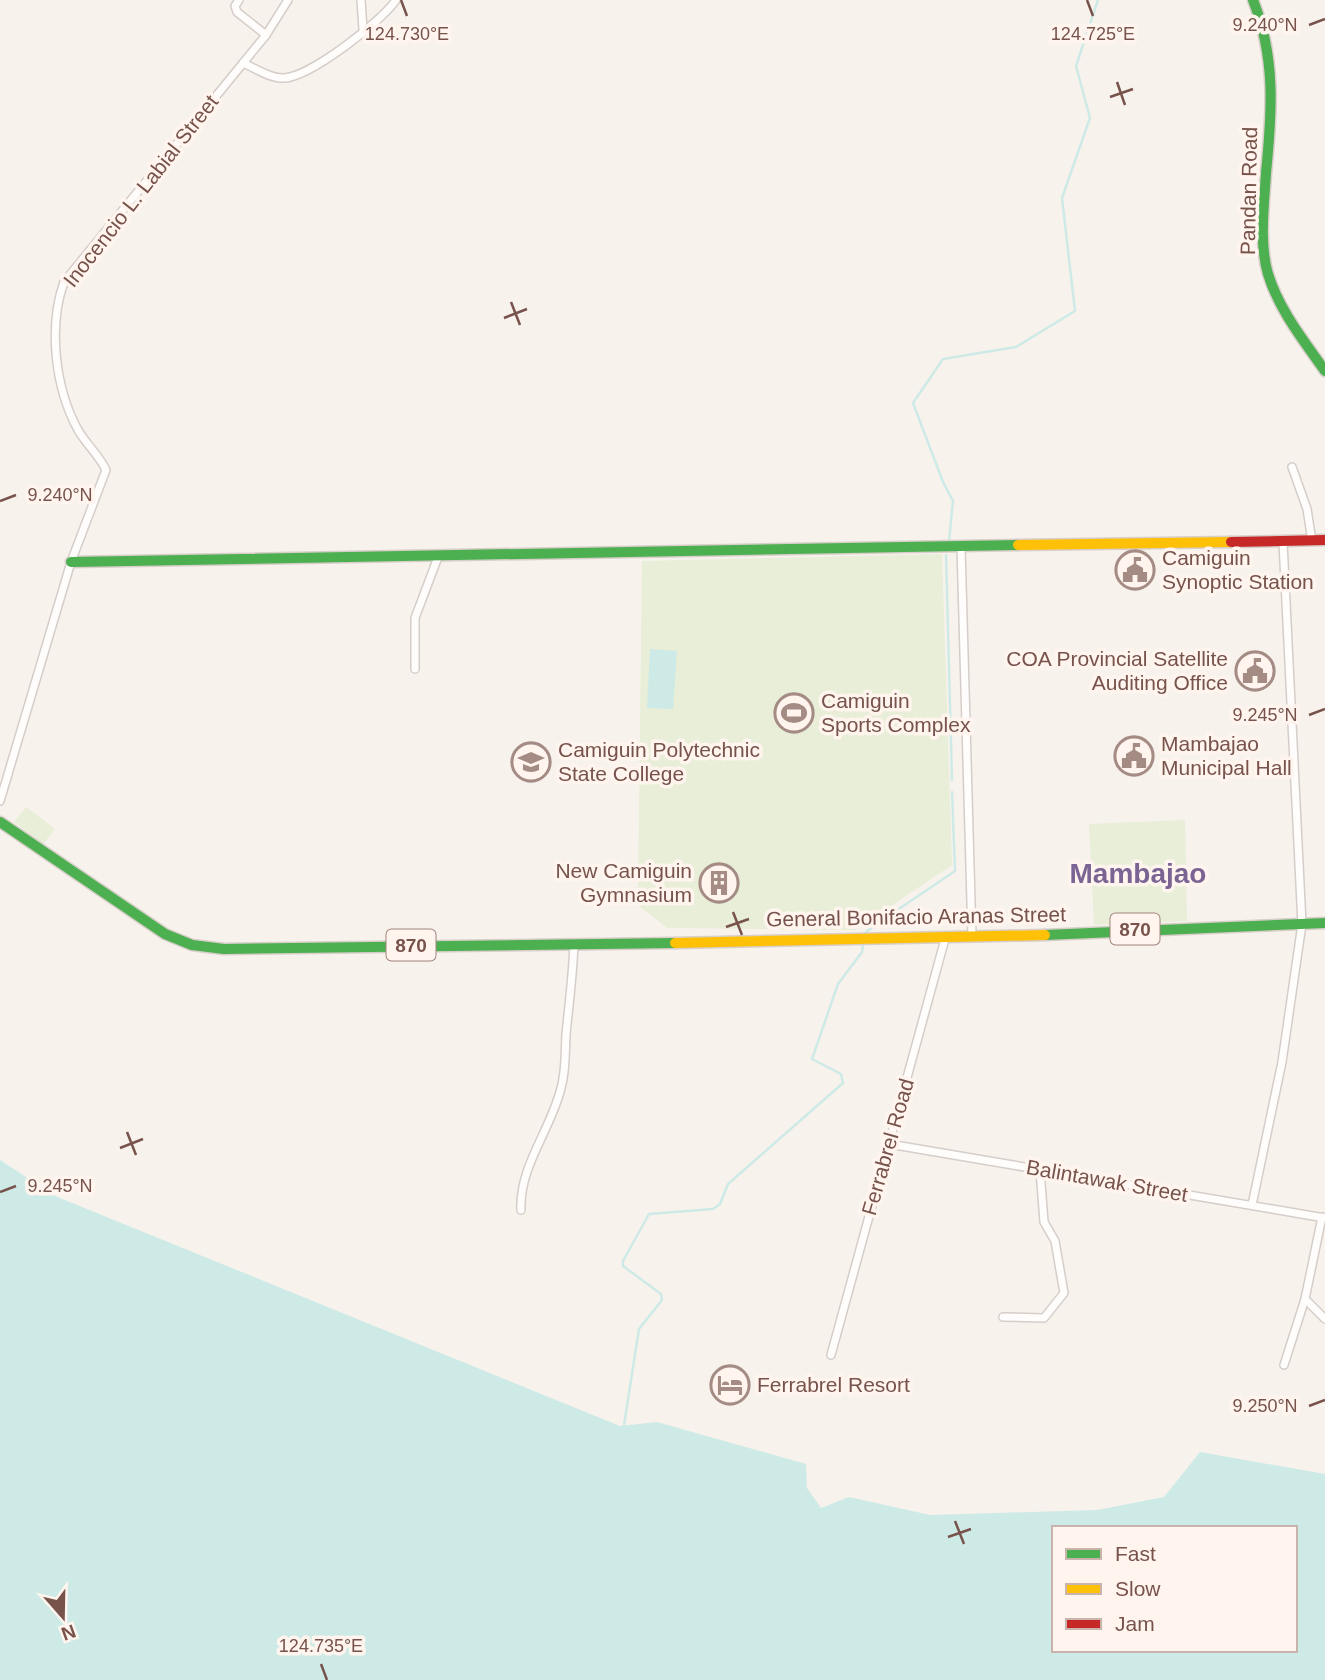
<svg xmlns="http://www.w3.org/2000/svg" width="1325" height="1680" font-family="Arial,sans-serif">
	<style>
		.green { fill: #e8eed7 }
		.water { fill: #ceeae7; fill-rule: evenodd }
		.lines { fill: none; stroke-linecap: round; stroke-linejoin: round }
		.stream { stroke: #ceeae7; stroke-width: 2.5 }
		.street-casing { stroke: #d6cdc9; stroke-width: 10 }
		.fast-casing { stroke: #d8ceca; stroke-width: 13 }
		.slow-casing { stroke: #d8ceca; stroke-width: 13 }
		.jam-casing { stroke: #d8ceca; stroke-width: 13 }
		.street { stroke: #fefdfc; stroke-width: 7 }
		.fast { stroke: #4caf50; stroke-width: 10 }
		.slow { stroke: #ffc107; stroke-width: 10 }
		.jam { stroke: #c62828; stroke-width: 10 }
		.ticks { fill: none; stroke: #77534c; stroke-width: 2.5 }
		.labels { text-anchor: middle; stroke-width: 7; stroke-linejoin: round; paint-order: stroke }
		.shield { fill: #fff5ee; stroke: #a0847d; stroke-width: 2 }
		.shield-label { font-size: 19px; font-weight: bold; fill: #77534c }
		.street-label { font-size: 21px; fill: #77534c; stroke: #fff5ee }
		.poi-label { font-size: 21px; fill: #77534c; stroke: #fff5ee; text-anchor: start }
		.district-label { font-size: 28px; font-weight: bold; fill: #7a6493; stroke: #fff5ee }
		.ticks-label { font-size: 18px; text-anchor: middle; fill: #77534c; stroke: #fff5ee; stroke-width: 7; stroke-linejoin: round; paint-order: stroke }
	</style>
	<rect width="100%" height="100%" fill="#f7f2ec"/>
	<g class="green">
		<path d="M 942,554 L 952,865 L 855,930 L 667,928 L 638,905 L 642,561 Z"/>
		<path d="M 26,807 L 55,829 L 43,844 L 14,822 Z"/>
		<path d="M 1185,820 L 1187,921 L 1094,925 L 1089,824 Z"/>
	</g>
	<g class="water">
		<path d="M 650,649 L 677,651 L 673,709 L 647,708 Z"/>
		<path d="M 0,1160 L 55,1196 L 620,1426 L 657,1422 L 806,1464 L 807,1488 L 821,1508 L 849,1497 L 930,1515 L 1097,1510 L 1164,1497 L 1200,1452 L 1325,1474 L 1325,1680 L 0,1680 ZM 1054,1528 L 1295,1528 L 1295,1650 L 1054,1650 Z"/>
	</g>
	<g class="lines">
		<g class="stream">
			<path d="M 949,541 L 953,501 L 943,482 L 913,403 L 943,359 L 1016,347 L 1075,311 L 1062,198 L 1090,118 L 1076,66 L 1098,0"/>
			<path d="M 946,555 L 952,780"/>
			<path d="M 887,917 L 955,871 L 952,792"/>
			<path d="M 864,938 L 866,932 L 878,923"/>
			<path d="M 624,1425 L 639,1329 L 662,1300 L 661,1294 L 623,1266 L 623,1261 L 649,1214 L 713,1209 L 720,1204 L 728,1184 L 843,1083 L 841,1074 L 812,1059 L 838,984 L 862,952 L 863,944"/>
		</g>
		<g class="street-casing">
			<g id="street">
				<path d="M 239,0 L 235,6 L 237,12 L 266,35"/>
				<path d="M 361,0 L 363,29"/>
				<path d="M 243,63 C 255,68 271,79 284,78 C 310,77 381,22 396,0"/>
				<path d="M 1292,467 L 1307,509 L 1312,541"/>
				<path d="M 961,547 L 972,937"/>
				<path d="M 415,669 L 415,618 L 438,557"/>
				<path d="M 0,801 L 71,562 L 106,470 C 99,455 86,444 78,430 C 55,388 48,327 64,282 L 266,35 L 288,0"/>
				<path d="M 889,1144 L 1325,1218"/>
				<path d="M 1252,1205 L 1282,1062 L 1302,924 L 1283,542"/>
				<path d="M 521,1210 C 519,1166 551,1130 561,1088 C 566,1071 565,1052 566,1034 C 569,1004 573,974 574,943"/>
				<path d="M 1305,1299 L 1325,1319"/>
				<path d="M 1003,1317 L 1044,1318 L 1064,1293 L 1055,1241 L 1044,1222 L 1040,1170"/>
				<path d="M 831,1355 L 945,939"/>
				<path d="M 1284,1365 L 1305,1299 L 1322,1217"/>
			</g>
		</g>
		<g class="fast-casing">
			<g id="fast">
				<path d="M 1253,0 C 1276,58 1272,112 1266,173 C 1264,206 1259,243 1268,274 C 1279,310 1304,341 1325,371"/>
				<path d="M 71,562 L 1018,545"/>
				<path d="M 0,822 L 165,934 L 192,945 L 224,949 L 675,943"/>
				<path d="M 1045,935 L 1325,923"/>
			</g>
		</g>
		<g class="slow-casing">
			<g id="slow">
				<path d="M 1018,545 L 1231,542"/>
				<path d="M 675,943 L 1045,935"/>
			</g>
		</g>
		<g class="jam-casing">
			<path id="jam" d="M 1231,542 L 1325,540"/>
		</g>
		<use href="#street" class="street"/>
		<use href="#fast" class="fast"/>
		<use href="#slow" class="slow"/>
		<use href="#jam" class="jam"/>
	</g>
	<path class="ticks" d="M 401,0 L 407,16M 1087,0 L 1093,16M 1309,25 L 1325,19M 1117,82 L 1125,105M 1110,97 L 1133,89M 511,302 L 520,325M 504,318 L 527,309M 0,501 L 16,495M 1309,715 L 1325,709M 733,912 L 742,935M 726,927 L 749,919M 127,1132 L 136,1155M 120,1148 L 143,1139M 0,1192 L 16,1186M 1309,1406 L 1325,1400M 955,1521 L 964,1544M 948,1537 L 971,1529M 321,1664 L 327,1680"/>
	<defs>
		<g id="civic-ring" transform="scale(2.0125)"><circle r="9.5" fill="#fff5ee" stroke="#a48b84" stroke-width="1.5"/><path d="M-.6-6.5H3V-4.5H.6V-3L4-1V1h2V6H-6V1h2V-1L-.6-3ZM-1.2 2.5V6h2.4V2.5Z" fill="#a48b84"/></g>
		<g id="stadium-ring" transform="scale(2.0125)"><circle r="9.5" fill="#fff5ee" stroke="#a48b84" stroke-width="1.5"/><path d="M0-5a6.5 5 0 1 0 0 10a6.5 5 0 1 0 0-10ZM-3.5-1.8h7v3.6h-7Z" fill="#a48b84"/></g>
		<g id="university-ring" transform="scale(2.0125)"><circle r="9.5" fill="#fff5ee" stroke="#a48b84" stroke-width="1.5"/><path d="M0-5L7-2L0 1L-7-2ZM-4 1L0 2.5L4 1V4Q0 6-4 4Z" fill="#a48b84"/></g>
		<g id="building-ring" transform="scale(2.0125)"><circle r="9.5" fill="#fff5ee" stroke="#a48b84" stroke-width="1.5"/><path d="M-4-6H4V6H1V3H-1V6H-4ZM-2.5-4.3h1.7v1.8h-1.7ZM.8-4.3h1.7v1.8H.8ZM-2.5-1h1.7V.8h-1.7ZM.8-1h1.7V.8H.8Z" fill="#a48b84"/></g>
		<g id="hotel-ring" transform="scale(2.0125)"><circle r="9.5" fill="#fff5ee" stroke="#a48b84" stroke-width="1.5"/><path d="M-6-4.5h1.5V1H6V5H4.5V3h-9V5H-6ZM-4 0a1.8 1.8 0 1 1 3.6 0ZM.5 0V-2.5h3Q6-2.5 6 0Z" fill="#a48b84"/></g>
	</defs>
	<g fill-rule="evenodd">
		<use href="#civic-ring" x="1135" y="570"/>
		<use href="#civic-ring" x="1255" y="671"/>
		<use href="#stadium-ring" x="794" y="713"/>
		<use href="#civic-ring" x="1134" y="756"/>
		<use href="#university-ring" x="531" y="762"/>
		<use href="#building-ring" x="719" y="883"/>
		<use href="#hotel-ring" x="730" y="1385"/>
	</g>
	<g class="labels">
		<g class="shield">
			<rect x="1110.5" y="913.5" width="49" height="31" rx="5"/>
			<rect x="386.5" y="929.5" width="49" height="31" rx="5"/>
		</g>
		<g class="shield-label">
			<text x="1135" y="936">870</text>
			<text x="411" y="952">870</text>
		</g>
		<g class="street-label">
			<text transform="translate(141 191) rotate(-52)" y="7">Inocencio L. Labial Street</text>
			<text transform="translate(1249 191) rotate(-89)" y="7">Pandan Road</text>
			<text transform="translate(916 917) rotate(-1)" y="7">General Bonifacio Aranas Street</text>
			<text transform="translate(888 1147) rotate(-74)" y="7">Ferrabrel Road</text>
			<text transform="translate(1107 1181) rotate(10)" y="7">Balintawak Street</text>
		</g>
		<g class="poi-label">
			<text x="1162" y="565">Camiguin<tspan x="1162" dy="24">Synoptic Station</tspan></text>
			<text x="1228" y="666" text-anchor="end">COA Provincial Satellite<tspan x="1228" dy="24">Auditing Office</tspan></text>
			<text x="821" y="708">Camiguin<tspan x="821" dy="24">Sports Complex</tspan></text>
			<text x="1161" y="751">Mambajao<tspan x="1161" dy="24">Municipal Hall</tspan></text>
			<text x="558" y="757">Camiguin Polytechnic<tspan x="558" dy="24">State College</tspan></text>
			<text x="692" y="878" text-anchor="end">New Camiguin<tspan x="692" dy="24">Gymnasium</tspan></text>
			<text x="757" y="1392">Ferrabrel Resort</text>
		</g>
		<g class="district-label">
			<text x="1138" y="883">Mambajao</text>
		</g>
	</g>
	<g class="ticks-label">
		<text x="1265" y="31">9.240°N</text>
		<text x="407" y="40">124.730°E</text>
		<text x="1093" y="40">124.725°E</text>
		<text x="60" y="501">9.240°N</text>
		<text x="1265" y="721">9.245°N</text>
		<text x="60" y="1192">9.245°N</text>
		<text x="1265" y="1412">9.250°N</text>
		<text x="321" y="1652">124.735°E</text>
	</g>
	<rect x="1052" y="1526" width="245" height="126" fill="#fff5ee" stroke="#c9b4ad" stroke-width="2"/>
	<rect x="1066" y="1549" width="35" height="10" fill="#4caf50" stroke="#c9b4ad" stroke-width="2"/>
	<text x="1115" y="1561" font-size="21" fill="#77534c">Fast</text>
	<rect x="1066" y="1584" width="35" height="10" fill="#ffc107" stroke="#c9b4ad" stroke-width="2"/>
	<text x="1115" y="1596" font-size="21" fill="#77534c">Slow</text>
	<rect x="1066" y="1619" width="35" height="10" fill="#c62828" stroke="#c9b4ad" stroke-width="2"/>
	<text x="1115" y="1631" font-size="21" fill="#77534c">Jam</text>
	<g transform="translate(63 1617) rotate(160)" stroke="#fff5ee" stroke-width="5" paint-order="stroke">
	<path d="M0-5L12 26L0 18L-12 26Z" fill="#77534c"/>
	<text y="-10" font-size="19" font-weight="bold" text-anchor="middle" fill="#77534c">N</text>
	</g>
</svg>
